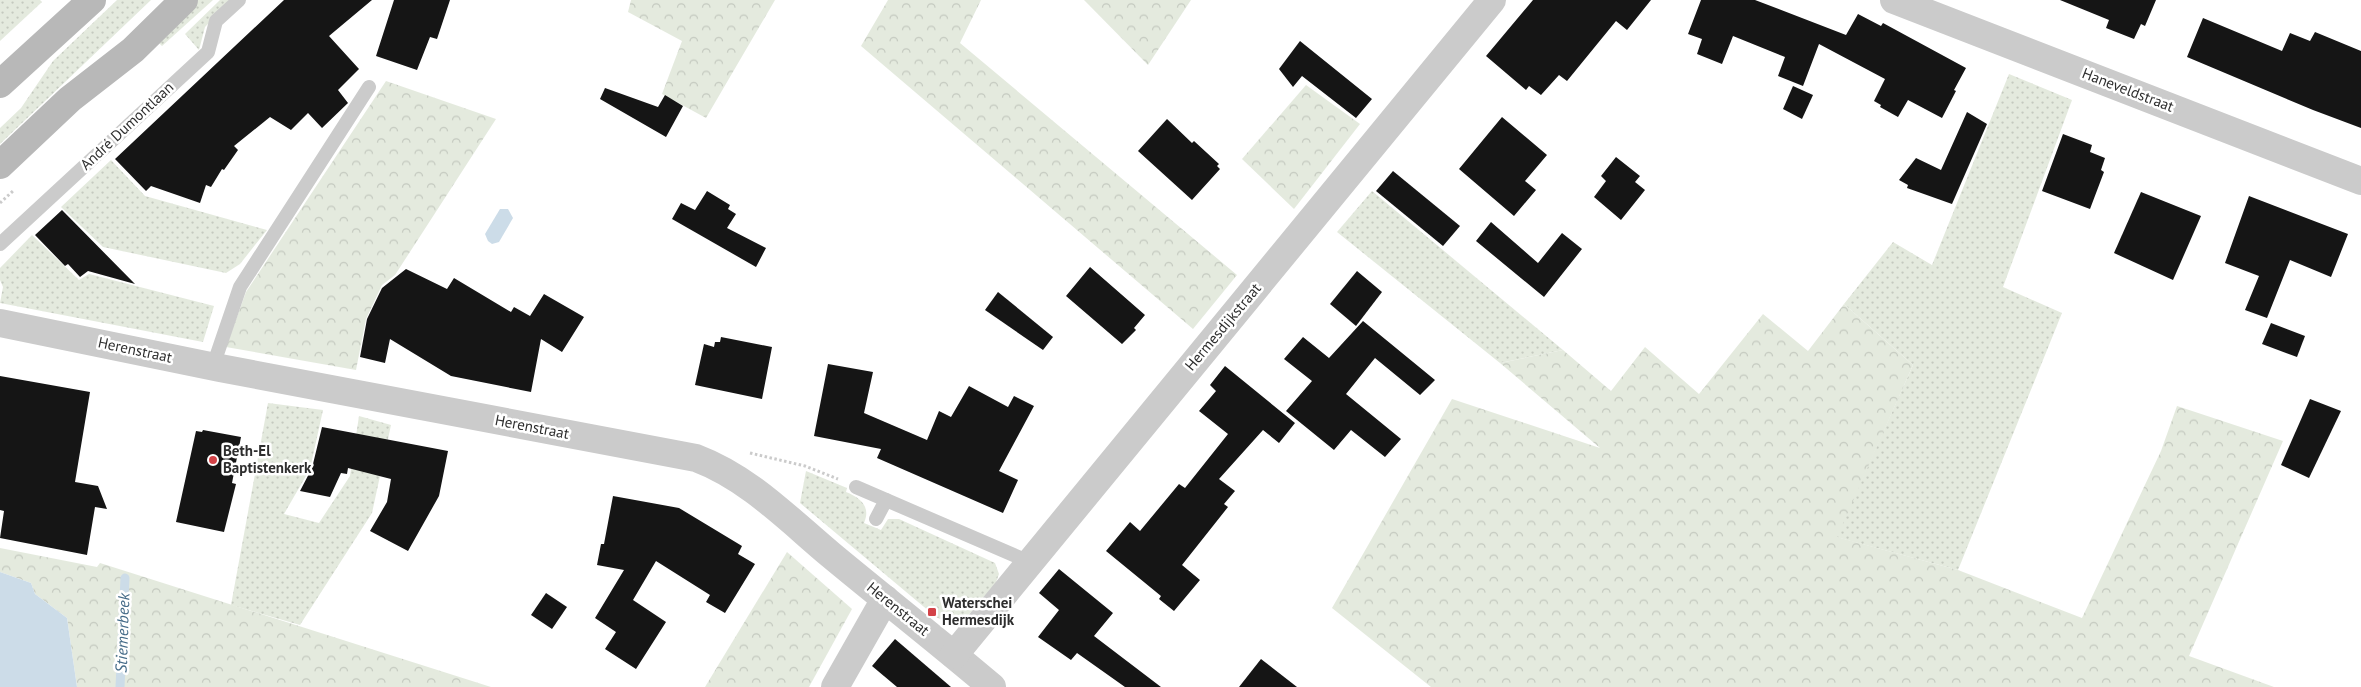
<svg xmlns="http://www.w3.org/2000/svg" width="2361" height="687" font-family="'PT Sans',sans-serif">
	<style>
		.green { fill: url(#green-dots) }
		.forest { fill: url(#forest-crowns) }
		.water { fill: #ccdce8 }
		.lines { fill: none; stroke-linecap: round; stroke-linejoin: round }
		.stream { stroke: #ccdce8; stroke-width: 9 }
		.building { fill: #151515 }
		.path { stroke: #cbcbcb; stroke-width: 3; stroke-dasharray: 2.5 2.5; stroke-linecap: butt }
		.service { stroke: #cbcbcb; stroke-width: 14 }
		.minor { stroke: #cbcbcb; stroke-width: 28 }
		.secondary { stroke: #b8b8b8; stroke-width: 28 }
		.poi-dot { fill: #d34348; stroke: #fff; stroke-width: 2 }
		.labels { text-anchor: middle; stroke-width: 5; stroke-linejoin: round; paint-order: stroke }
		.street-label { font-size: 15px; fill: #2e2e2e; stroke: #fff }
		.poi-label { font-size: 15px; font-weight: bold; fill: #2e2e2e; stroke: #fff; text-anchor: start }
		.water-label { font-size: 16px; font-style: italic; fill: #456b88; stroke: #fff }
	</style>
	<defs>
		<pattern id="green-dots" width="8" height="8" patternUnits="userSpaceOnUse" patternTransform="scale(1.25)"><rect width="8" height="8" fill="#e4eade"/><path d="M2 2h.1M6 6h.1" fill="none" stroke="#c4c9bf" stroke-width="1.8" stroke-linecap="round"/></pattern>
		<pattern id="forest-crowns" width="20" height="18" patternUnits="userSpaceOnUse" patternTransform="scale(1.25)"><rect width="20" height="18" fill="#e4eade"/><path d="M2 6a3 3 0 1 1 6 0M12 15a3 3 0 1 1 6 0" fill="none" stroke="#c4c9bf"/></pattern>
	</defs>
	<rect width="100%" height="100%" fill="#fff"/>
	<g class="green">
		<path d="M 0,0 L 40,0 L 42,2 L 0,41 Z"/>
		<path d="M 117,0 L 151,0 L 0,144 L 0,128 L 21,108 L 53,61 Z"/>
		<path d="M 195,0 L 213,0 L 162,46 L 155,39 Z"/>
		<path d="M 220,0 L 231,0 L 205,27 L 199,50 L 185,34 Z"/>
		<path d="M 2009,74 L 2072,100 L 2003,287 L 2062,313 L 1958,570 L 1836,537 L 1913,365 L 1844,304 L 1893,242 L 1932,265 Z"/>
		<path d="M 111,160 L 145,196 L 267,230 L 240,264 L 226,273 L 103,247 L 61,207 Z"/>
		<path d="M 1372,191 L 1563,350 L 1500,363 L 1337,232 Z"/>
		<path d="M 32,235 L 79,280 L 89,274 L 214,306 L 203,342 L 0,303 L 3,287 L 0,280 L 0,268 Z"/>
		<path d="M 268,403 L 323,410 L 310,469 L 284,514 L 319,523 L 350,476 L 359,416 L 391,425 L 372,513 L 300,625 L 231,605 Z"/>
		<path d="M 806,471 L 847,488 L 846,492 C 861,498 871,507 864,523 L 881,530 L 888,519 L 899,519 L 995,563 L 999,574 L 995,585 L 963,621 L 952,625 L 936,617 L 800,503 Z"/>
	</g>
	<g class="forest">
		<path d="M 631,0 L 775,0 L 706,118 L 662,94 L 682,41 L 628,12 Z"/>
		<path d="M 888,0 L 981,0 L 960,43 L 1237,275 L 1193,329 L 861,46 Z"/>
		<path d="M 1084,0 L 1191,0 L 1148,65 Z"/>
		<path d="M 386,81 L 496,119 L 395,275 L 382,285 L 366,319 L 356,370 L 226,347 L 246,292 Z"/>
		<path d="M 1306,85 L 1360,124 L 1294,209 L 1242,159 Z"/>
		<path d="M 1844,304 L 1913,365 L 1837,537 L 1958,570 L 2082,618 L 2161,451 L 2177,406 L 2283,441 L 2189,656 L 2274,687 L 1431,687 L 1332,608 L 1452,399 L 1600,448 L 1500,363 L 1563,350 L 1611,391 L 1645,347 L 1699,394 L 1763,314 L 1808,351 Z"/>
		<path d="M 0,548 L 97,567 L 100,563 L 491,687 L 77,687 L 67,618 L 35,594 L 31,583 L 0,572 Z"/>
		<path d="M 787,552 L 852,609 L 809,687 L 705,687 Z"/>
	</g>
	<g class="water">
		<path d="M 500,209 L 508,209 L 513,218 L 499,242 L 492,244 L 488,241 L 485,234 Z"/>
		<path d="M 0,572 L 31,583 L 35,594 L 67,618 L 77,687 L 0,687 Z"/>
	</g>
	<g class="lines">
		<path class="stream" d="M 120,687 L 125,578"/>
	</g>
	<g class="building">
		<path d="M 284,0 L 372,0 L 329,36 L 359,69 L 338,90 L 348,103 L 322,128 L 308,113 L 291,130 L 270,117 L 234,146 L 238,150 L 224,170 L 222,169 L 211,187 L 206,185 L 200,203 L 151,186 L 146,191 L 115,159 Z"/>
		<path d="M 394,0 L 450,0 L 437,39 L 430,37 L 417,70 L 376,56 Z"/>
		<path d="M 1533,0 L 1651,0 L 1627,30 L 1616,21 L 1567,81 L 1559,75 L 1541,95 L 1529,86 L 1526,90 L 1486,56 Z"/>
		<path d="M 1701,0 L 1755,0 L 1846,35 L 1858,14 L 1881,26 L 1883,23 L 1966,68 L 1954,90 L 1956,91 L 1942,118 L 1908,100 L 1898,117 L 1880,107 L 1881,105 L 1874,101 L 1885,79 L 1819,44 L 1803,86 L 1778,76 L 1785,57 L 1733,36 L 1722,64 L 1697,54 L 1702,39 L 1688,34 Z"/>
		<path d="M 2060,0 L 2156,0 L 2145,26 L 2141,24 L 2134,39 L 2106,28 L 2109,20 Z"/>
		<path d="M 2203,18 L 2282,51 L 2290,33 L 2310,41 L 2315,32 L 2361,51 L 2361,128 L 2313,110 L 2187,57 Z"/>
		<path d="M 1300,41 L 1372,99 L 1356,118 L 1302,76 L 1293,87 L 1279,69 Z"/>
		<path d="M 1793,86 L 1813,95 L 1802,119 L 1783,109 Z"/>
		<path d="M 605,88 L 658,107 L 665,95 L 683,106 L 666,137 L 600,99 Z"/>
		<path d="M 1967,112 L 1987,124 L 1952,204 L 1907,188 L 1908,185 L 1899,180 L 1916,158 L 1941,170 Z"/>
		<path d="M 1502,117 L 1547,155 L 1525,181 L 1536,190 L 1514,216 L 1459,169 Z"/>
		<path d="M 1167,119 L 1192,143 L 1194,141 L 1219,164 L 1217,166 L 1220,169 L 1192,200 L 1138,151 Z"/>
		<path d="M 2063,134 L 2092,145 L 2090,152 L 2105,158 L 2101,170 L 2104,172 L 2090,209 L 2042,191 Z"/>
		<path d="M 1616,157 L 1640,176 L 1635,182 L 1645,190 L 1621,220 L 1594,197 L 1606,181 L 1601,176 Z"/>
		<path d="M 1393,171 L 1460,226 L 1443,246 L 1376,191 Z"/>
		<path d="M 707,191 L 730,205 L 728,209 L 736,214 L 727,228 L 766,248 L 756,267 L 672,219 L 681,203 L 695,210 Z"/>
		<path d="M 2141,192 L 2201,216 L 2173,280 L 2114,253 Z"/>
		<path d="M 2249,196 L 2348,234 L 2331,277 L 2290,260 L 2267,318 L 2245,310 L 2259,276 L 2225,263 Z"/>
		<path d="M 62,210 L 135,284 L 88,271 L 80,277 L 68,264 L 65,266 L 35,235 Z"/>
		<path d="M 1491,222 L 1538,263 L 1562,233 L 1582,249 L 1544,297 L 1476,241 Z"/>
		<path d="M 1090,267 L 1145,315 L 1134,328 L 1136,330 L 1122,344 L 1066,296 Z"/>
		<path d="M 406,269 L 447,289 L 454,278 L 511,312 L 514,307 L 530,316 L 544,294 L 584,317 L 562,352 L 541,339 L 531,392 L 451,376 L 390,339 L 385,363 L 360,357 L 367,319 L 382,288 Z"/>
		<path d="M 1357,271 L 1382,292 L 1356,326 L 1330,304 Z"/>
		<path d="M 998,292 L 1053,337 L 1043,350 L 985,310 Z"/>
		<path d="M 1363,321 L 1435,380 L 1420,395 L 1375,358 L 1346,394 L 1401,439 L 1385,457 L 1351,430 L 1334,450 L 1286,411 L 1312,381 L 1284,359 L 1303,337 L 1329,358 Z"/>
		<path d="M 2271,323 L 2305,336 L 2297,357 L 2262,344 Z"/>
		<path d="M 721,337 L 772,347 L 762,399 L 695,385 L 704,344 L 714,347 L 715,342 L 720,342 Z"/>
		<path d="M 828,364 L 873,372 L 864,413 L 927,440 L 939,411 L 951,417 L 969,386 L 1008,407 L 1014,396 L 1034,406 L 999,471 L 1018,480 L 1003,513 L 877,458 L 881,449 L 814,436 Z"/>
		<path d="M 1225,366 L 1295,423 L 1279,443 L 1263,430 L 1219,479 L 1235,491 L 1224,504 L 1228,507 L 1182,565 L 1200,580 L 1174,611 L 1159,599 L 1161,596 L 1106,551 L 1130,522 L 1140,531 L 1179,484 L 1185,488 L 1228,434 L 1199,411 L 1216,391 L 1210,385 Z"/>
		<path d="M 0,376 L 90,392 L 75,482 L 98,486 L 107,509 L 95,507 L 87,555 L 0,538 L 4,511 L 0,510 Z"/>
		<path d="M 2310,399 L 2341,411 L 2309,478 L 2281,465 Z"/>
		<path d="M 322,427 L 448,451 L 439,496 L 408,551 L 370,531 L 387,502 L 391,479 L 348,468 L 347,474 L 341,473 L 330,497 L 300,491 L 312,468 Z"/>
		<path d="M 203,430 L 241,437 L 232,483 L 236,484 L 224,532 L 176,522 L 196,431 L 202,432 Z"/>
		<path d="M 613,496 L 679,508 L 742,546 L 738,554 L 755,564 L 725,613 L 706,602 L 710,595 L 656,561 L 633,600 L 666,622 L 636,669 L 605,649 L 616,632 L 595,618 L 624,570 L 597,565 L 601,544 L 604,544 Z"/>
		<path d="M 1059,569 L 1113,613 L 1094,636 L 1161,687 L 1125,687 L 1077,653 L 1071,660 L 1038,637 L 1059,610 L 1039,593 Z"/>
		<path d="M 546,593 L 567,607 L 552,629 L 531,615 Z"/>
		<path d="M 895,639 L 951,687 L 897,687 L 872,666 Z"/>
		<path d="M 1261,659 L 1297,687 L 1239,687 Z"/>
	</g>
	<g class="lines">
		<g class="path">
			<path d="M 0,203 L 13,191"/>
			<path d="M 750,453 L 805,466 L 838,479"/>
		</g>
		<g class="service">
			<path d="M 0,244 L 208,52 L 216,21 L 239,0"/>
			<path d="M 213,366 L 240,287 L 369,87"/>
			<path d="M 856,487 L 1032,563"/>
			<path d="M 876,519 L 886,500"/>
		</g>
		<g class="minor">
			<path d="M 1894,0 L 2361,181"/>
			<path d="M 0,323 L 220,368 L 696,458 C 749,478 788,519 831,555 C 884,599 939,642 992,687"/>
			<path d="M 954,655 L 1492,0"/>
			<path d="M 835,687 L 885,599"/>
		</g>
		<g class="secondary">
			<path d="M 0,84 L 92,0"/>
			<path d="M 0,165 L 70,99 L 133,50 L 184,0"/>
		</g>
	</g>
	<g class="poi-dot">
		<circle cx="213" cy="460" r="5"/>
		<rect x="927" y="607" width="10" height="10" rx="2.5"/>
	</g>
	<g class="labels">
		<g class="street-label">
			<text transform="translate(2128 90) rotate(21)" y="5">Haneveldstraat</text>
			<text transform="translate(127 126) rotate(-43)" y="5">André Dumontlaan</text>
			<text transform="translate(1223 327) rotate(-50)" y="5">Hermesdijkstraat</text>
			<text transform="translate(135 350) rotate(12)" y="5">Herenstraat</text>
			<text transform="translate(532 427) rotate(11)" y="5">Herenstraat</text>
			<text transform="translate(898 609) rotate(39)" y="5">Herenstraat</text>
		</g>
		<g class="poi-label">
			<text x="223" y="456">Beth-El<tspan x="223" dy="17">Baptistenkerk</tspan></text>
			<text x="942" y="608">Waterschei<tspan x="942" dy="17">Hermesdijk</tspan></text>
		</g>
		<g class="water-label">
			<text transform="translate(122 633) rotate(-88)" y="6">Stiemerbeek</text>
		</g>
	</g>
</svg>
